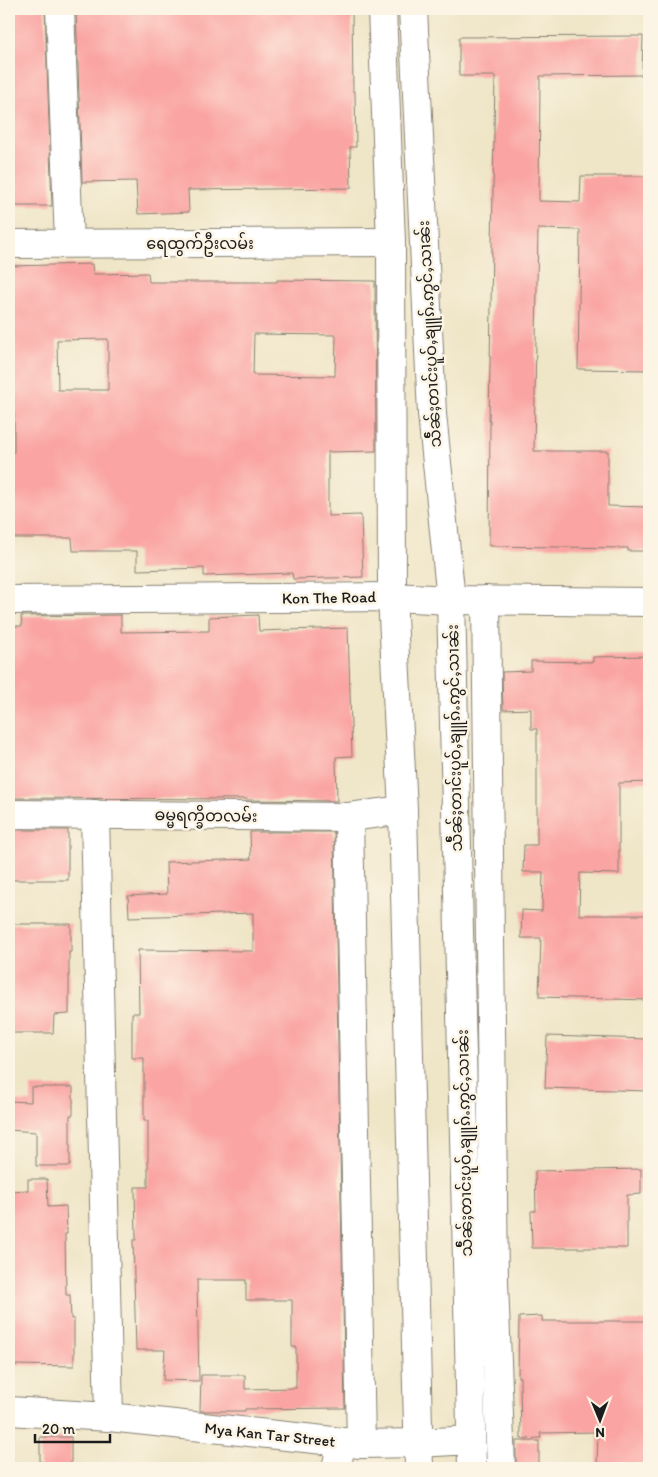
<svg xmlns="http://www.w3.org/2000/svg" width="658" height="1477" font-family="Itim,'Noto Sans Myanmar',sans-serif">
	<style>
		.building { fill: #faa4a3; fill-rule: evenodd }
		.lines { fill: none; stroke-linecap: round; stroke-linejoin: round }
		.minor-casing { stroke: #868072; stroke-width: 30 }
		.highway-casing { stroke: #868072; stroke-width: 30 }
		.minor { stroke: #fff; stroke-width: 28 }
		.highway { stroke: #fff; stroke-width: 28 }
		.labels { text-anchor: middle; stroke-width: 5; stroke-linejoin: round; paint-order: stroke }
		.street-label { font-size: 16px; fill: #1c1c1c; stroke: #fcf5e5 }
	</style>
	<rect width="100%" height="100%" fill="#fcf5e5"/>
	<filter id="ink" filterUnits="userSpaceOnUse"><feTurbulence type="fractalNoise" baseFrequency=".02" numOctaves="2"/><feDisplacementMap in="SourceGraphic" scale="10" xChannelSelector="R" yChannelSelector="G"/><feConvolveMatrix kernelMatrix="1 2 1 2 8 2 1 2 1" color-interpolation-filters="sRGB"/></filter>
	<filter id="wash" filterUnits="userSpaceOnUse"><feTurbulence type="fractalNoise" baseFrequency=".0096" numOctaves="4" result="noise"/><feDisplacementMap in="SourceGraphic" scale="20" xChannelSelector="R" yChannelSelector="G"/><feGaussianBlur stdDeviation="1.12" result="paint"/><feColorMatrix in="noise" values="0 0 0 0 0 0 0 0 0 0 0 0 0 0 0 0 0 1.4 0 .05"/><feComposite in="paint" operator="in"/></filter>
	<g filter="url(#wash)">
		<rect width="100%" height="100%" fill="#efe5c7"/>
		<g id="blocks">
			<g class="building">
				<path d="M 9,9 L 45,9 L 52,206 L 9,206 Z"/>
				<path d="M 76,9 L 352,9 L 353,92 L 355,92 L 356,147 L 350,147 L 351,188 L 188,190 L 189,212 L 138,214 L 136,181 L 82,182 Z"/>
				<path d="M 643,36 L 642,75 L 540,76 L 539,201 L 580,202 L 581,176 L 649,176 L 649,370 L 578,369 L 580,230 L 538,229 L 534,451 L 608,451 L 608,506 L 649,507 L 649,551 L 628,551 L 628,548 L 489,546 L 490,421 L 489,421 L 495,76 L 459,76 L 459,37 Z"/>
				<path d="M 92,264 L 93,274 L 148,273 L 149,282 L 277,282 L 277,280 L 375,281 L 376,451 L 328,452 L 328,516 L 361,515 L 363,577 L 293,579 L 292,573 L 204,576 L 204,568 L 137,570 L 137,551 L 73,551 L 72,538 L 9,538 L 9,452 L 14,452 L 14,412 L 9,412 L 9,266 ZM 254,334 L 336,335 L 335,376 L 253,375 ZM 108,339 L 108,390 L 58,390 L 57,340 Z"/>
				<path d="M 121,615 L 121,632 L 209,631 L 209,617 L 258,615 L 259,631 L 348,628 L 352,756 L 336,757 L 337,801 L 247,800 L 247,799 L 9,798 L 9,626 L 22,626 L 21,616 Z"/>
				<path d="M 649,656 L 649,782 L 619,783 L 619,874 L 580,873 L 579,915 L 649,915 L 649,1000 L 539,997 L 541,938 L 521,938 L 522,910 L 542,911 L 543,872 L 523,872 L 524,845 L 537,845 L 537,729 L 531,729 L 531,709 L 503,710 L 502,672 L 531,671 L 531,661 L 593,662 L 593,657 Z"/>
				<rect x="9" y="830" width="59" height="50"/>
				<path d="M 250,832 L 334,832 L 345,1408 L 245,1409 L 245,1411 L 200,1411 L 201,1375 L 245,1375 L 245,1389 L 296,1388 L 296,1347 L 292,1347 L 292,1300 L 246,1300 L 246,1280 L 197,1280 L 199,1381 L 163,1380 L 165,1350 L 136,1350 L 133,1240 L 136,1240 L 135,1187 L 148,1187 L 148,1121 L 144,1121 L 144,1058 L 132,1058 L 132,1013 L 139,1013 L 138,950 L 253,951 L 253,913 L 129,917 L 128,896 L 167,894 L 166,862 L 251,859 Z"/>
				<path d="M 9,924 L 71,924 L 71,952 L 69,952 L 69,1014 L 54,1015 L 53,1033 L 9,1033 Z"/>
				<path d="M 547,1036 L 649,1039 L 649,1091 L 545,1088 Z"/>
				<path d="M 31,1087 L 73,1087 L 73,1115 L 70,1115 L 70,1166 L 36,1166 L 36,1132 L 9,1130 L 9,1101 L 31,1102 Z"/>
				<path d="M 641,1169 L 641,1194 L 627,1195 L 627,1248 L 532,1248 L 531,1211 L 536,1211 L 535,1171 Z"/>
				<path d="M 28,1179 L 47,1179 L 48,1207 L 66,1206 L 67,1234 L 65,1234 L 66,1295 L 70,1295 L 71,1319 L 74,1319 L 74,1366 L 14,1365 L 14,1312 L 9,1312 L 9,1191 L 28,1190 Z"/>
				<path d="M 542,1316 L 542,1321 L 649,1321 L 649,1468 L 597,1468 L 598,1432 L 540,1433 L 541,1438 L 521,1439 L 520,1377 L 518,1377 L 519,1317 Z"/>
				<rect x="40" y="1437" width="31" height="31"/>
				<rect x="516" y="1441" width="23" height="27"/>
			</g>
		</g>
	</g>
	<g filter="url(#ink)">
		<use href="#blocks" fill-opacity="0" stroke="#868072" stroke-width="1"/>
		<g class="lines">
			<g class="minor-casing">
				<g id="minor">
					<path d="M 60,9 L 69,243"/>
					<path d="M 9,244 L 391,242"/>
					<path d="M 9,600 L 392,597 L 451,600 L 649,602"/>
					<path d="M 486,600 L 494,1282 L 501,1468"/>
					<path d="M 9,814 L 349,817 L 403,810"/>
					<path d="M 95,814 L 109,1417"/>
					<path d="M 349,817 L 361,1444"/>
					<path d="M 9,1411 L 109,1417 L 361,1444 L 418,1443 L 471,1440"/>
					<path d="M 336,1468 L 342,1442"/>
				</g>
			</g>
			<g class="highway-casing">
				<g id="highway">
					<path d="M 382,9 L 391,242 L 392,597 L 403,810 L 419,1468"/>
					<path d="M 413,9 L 432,414 L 451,600 L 472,1468"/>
				</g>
			</g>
			<use href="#minor" class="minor"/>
			<use href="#highway" class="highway"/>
		</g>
	</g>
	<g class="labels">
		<g class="street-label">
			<text x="200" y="249">ရေထွက်ဦးလမ်း</text>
			<text transform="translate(429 334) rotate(-93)" y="6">သဵႅၼ်ႈတၢင်းပူဝ်ႇၶျူၵ်ႉဢွင်ႇသၢၼ်း</text>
			<text transform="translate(329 597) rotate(-1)" y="6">Kon The Road</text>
			<text transform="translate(454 738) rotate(-91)" y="6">သဵႅၼ်ႈတၢင်းပူဝ်ႇၶျူၵ်ႉဢွင်ႇသၢၼ်း</text>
			<text transform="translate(206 815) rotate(1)" y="6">ဓမ္မရက္ခိတလမ်း</text>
			<text transform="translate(464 1143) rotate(-91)" y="6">သဵႅၼ်ႈတၢင်းပူဝ်ႇၶျူၵ်ႉဢွင်ႇသၢၼ်း</text>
			<text transform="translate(270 1434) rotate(6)" y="6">Mya Kan Tar Street</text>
		</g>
	</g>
	<rect width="658" height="1477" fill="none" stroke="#fcf5e5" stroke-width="30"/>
	<g transform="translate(600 1420) rotate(179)" stroke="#fcf5e5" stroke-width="4" paint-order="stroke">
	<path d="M0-4L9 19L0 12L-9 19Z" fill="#1c1c1c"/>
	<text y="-8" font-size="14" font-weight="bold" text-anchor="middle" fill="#1c1c1c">N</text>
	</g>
	<path d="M35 1434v8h75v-8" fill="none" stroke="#1c1c1c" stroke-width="2.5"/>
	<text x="42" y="1434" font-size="15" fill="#1c1c1c" stroke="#fcf5e5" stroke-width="4" paint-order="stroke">20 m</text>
</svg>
